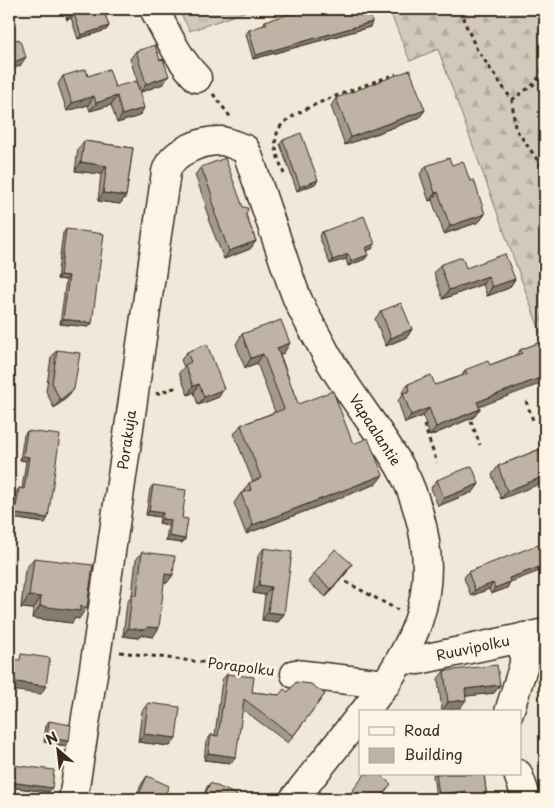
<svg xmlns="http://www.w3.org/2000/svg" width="554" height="808" font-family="'Playpen Sans',sans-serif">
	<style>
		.grass { fill: url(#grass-tufts); stroke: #867a6c }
		.forest { fill: url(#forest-firs); stroke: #867a6c }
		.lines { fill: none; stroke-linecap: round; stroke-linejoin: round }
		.minor-casing { stroke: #3b2a1e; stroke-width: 31 }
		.path { stroke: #3b2a1e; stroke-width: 3; stroke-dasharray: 4 4; stroke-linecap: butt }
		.minor { stroke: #fcf5e5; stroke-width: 28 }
		.wall { fill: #a39a8d; stroke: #3b2a1e }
		.shaded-wall { fill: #857d73; stroke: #3b2a1e }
		.building { fill: #beb3a4; stroke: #3b2a1e }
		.labels { text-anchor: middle; stroke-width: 5; stroke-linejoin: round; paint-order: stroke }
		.street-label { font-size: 14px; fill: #3b2a1e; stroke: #fcf5e5 }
	</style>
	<defs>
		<pattern id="grass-tufts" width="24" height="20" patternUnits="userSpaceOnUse" patternTransform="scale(1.25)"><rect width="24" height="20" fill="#d2c9ba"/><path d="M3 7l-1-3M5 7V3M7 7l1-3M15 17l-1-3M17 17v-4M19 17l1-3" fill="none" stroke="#b5ad9f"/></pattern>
		<pattern id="forest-firs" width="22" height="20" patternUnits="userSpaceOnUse" patternTransform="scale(1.25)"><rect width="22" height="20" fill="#d2c9ba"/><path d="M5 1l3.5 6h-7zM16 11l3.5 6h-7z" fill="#b5ad9f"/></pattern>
	</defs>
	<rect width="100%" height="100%" fill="#f0e9d9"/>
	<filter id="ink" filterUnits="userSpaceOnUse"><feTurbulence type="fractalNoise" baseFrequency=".02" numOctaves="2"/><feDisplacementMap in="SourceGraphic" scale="10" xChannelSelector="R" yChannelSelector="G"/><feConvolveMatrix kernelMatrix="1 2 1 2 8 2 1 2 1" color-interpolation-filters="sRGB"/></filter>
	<g filter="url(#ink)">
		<path class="grass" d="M 196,9 L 252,9 L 190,31 L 181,14 Z"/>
		<path class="forest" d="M 389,9 L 545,9 L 545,345 L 438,49 L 410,61 Z"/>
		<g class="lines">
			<g class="minor-casing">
				<g id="minor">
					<path d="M 154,9 C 167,33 178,59 197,78"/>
					<path d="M 401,659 L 418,660 L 545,633"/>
					<path d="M 295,674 L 386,684"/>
					<path d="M 509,712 L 524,664 L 524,637"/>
					<path d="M 518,774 L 527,799"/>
					<path d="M 73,799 L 97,649 L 166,172 C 171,152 202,140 222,141 C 229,142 238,147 245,149 L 248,155 C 259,188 270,220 281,252 C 286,267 291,283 297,298 C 305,317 316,334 325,352 C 348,394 380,430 403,472 C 410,485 415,500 419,514 C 442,594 413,651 364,712"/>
					<path d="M 294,799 L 360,716"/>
				</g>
			</g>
			<g class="path">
				<path d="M 463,9 L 465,23 L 476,48 L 512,100 L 515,128 L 541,165 L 545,167"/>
				<path d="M 541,9 L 545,11"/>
				<path d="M 9,15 L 10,20"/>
				<path d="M 213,94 L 232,119"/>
				<path d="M 512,100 L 534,84 L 545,69"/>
				<path d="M 284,174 C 279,160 271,144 279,129 C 289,109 372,83 396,74"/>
				<path d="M 156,394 L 174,388 L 173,386"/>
				<path d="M 526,401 L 534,423"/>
				<path d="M 471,421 L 480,445"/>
				<path d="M 424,425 L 437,463"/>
				<path d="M 346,582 L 398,610"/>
				<path d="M 120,652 L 273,671"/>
			</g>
			<use href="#minor" class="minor"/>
		</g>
		<g class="wall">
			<path d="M 63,9 L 103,9 L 109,26 L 106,30 L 78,39 L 71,18 L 67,20 Z"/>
			<path d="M 265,21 L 372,22 L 370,27 L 253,59 L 246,34 L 249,30 L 263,26 Z"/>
			<path d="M 136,51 L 160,60 L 163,84 L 141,92 L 130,59 Z"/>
			<path d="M 63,76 L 88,76 L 115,87 L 144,108 L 139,116 L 117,123 L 111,105 L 90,111 L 88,105 L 67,111 L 58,84 Z"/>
			<path d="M 336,98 L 425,110 L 419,118 L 345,145 L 331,106 Z"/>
			<path d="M 283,140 L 318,180 L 315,184 L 297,191 L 280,144 Z"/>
			<path d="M 84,141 L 133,148 L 126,196 L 120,204 L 98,201 L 101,174 L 75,171 L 78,149 Z"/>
			<path d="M 452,165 L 485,214 L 479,222 L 444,234 L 432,200 L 429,201 L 420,174 L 426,166 Z"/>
			<path d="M 201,167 L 246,215 L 256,241 L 250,249 L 224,259 L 208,219 L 209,218 L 205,207 L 206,205 L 195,175 Z"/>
			<path d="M 66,229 L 92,323 L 89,327 L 60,324 L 66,280 L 57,279 L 63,233 Z"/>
			<path d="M 322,232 L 375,244 L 372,249 L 366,251 L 365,259 L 348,266 L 346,259 L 330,264 L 319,236 Z"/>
			<path d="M 440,265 L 466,268 L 515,279 L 509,288 L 487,296 L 483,284 L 443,299 L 434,273 Z"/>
			<path d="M 381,311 L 412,329 L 407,337 L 386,346 L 375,319 Z"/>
			<path d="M 242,334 L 284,353 L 280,354 L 298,404 L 353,444 L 376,484 L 246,534 L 234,503 L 241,493 L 242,493 L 249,483 L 253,482 L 234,434 L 241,425 L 275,412 L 257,363 L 245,368 L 236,344 Z"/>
			<path d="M 543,341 L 479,407 L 480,409 L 474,417 L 430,436 L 423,416 L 405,423 L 398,401 L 403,394 L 402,392 L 408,384 L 435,385 L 462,376 L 465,370 L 490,365 L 516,355 L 520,350 Z"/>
			<path d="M 57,350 L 68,397 L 54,408 L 46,391 L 51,358 Z"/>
			<path d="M 187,352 L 219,397 L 198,405 L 194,392 L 188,395 L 179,373 L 184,367 L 181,360 Z"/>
			<path d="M 27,431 L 45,523 L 12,518 L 16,492 L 19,488 L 22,489 L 26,461 L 20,460 L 24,435 Z"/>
			<path d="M 545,447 L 501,499 L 492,475 L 498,466 Z"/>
			<path d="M 437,480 L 479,484 L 473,492 L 438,506 L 431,488 Z"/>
			<path d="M 153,485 L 182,518 L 185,539 L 182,543 L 166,541 L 168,525 L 159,523 L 160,517 L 146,515 L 150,489 Z"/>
			<path d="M 264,548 L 284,614 L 278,622 L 262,620 L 265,595 L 253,593 L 258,556 Z"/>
			<path d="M 142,552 L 167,583 L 164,583 L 153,637 L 142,635 L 138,638 L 123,636 L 127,603 L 132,595 L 136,560 Z"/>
			<path d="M 34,558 L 79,619 L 75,618 L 72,623 L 32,618 L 33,609 L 21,608 L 25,570 Z"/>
			<path d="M 347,572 L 326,597 L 308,582 L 314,574 Z"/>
			<path d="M 468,572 L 510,582 L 507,588 L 491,594 L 489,589 L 471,596 L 464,578 Z"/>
			<path d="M 444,671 L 500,685 L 494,693 L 466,696 L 460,708 L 442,711 L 438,679 Z"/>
			<path d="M 227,674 L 252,692 L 279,695 L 288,692 L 325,694 L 288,743 L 242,709 L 231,763 L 204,760 L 206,742 L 211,735 L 215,735 L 222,680 Z"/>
			<path d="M 148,703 L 170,746 L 138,742 L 142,711 Z"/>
			<path d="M 49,721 L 69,741 L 66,746 L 44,742 L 46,725 Z"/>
			<path d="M 545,759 L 545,779 L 540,764 L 543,760 Z"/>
			<path d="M 12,765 L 49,792 L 9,787 L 9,769 Z"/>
			<path d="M 433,774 L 484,774 L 487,799 L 464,799 L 463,795 L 436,798 Z"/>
			<path d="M 147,776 L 163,799 L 135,799 L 141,785 Z"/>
			<path d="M 210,783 L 235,799 L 202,799 L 207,787 Z"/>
		</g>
		<g class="shaded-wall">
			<path d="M 74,14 L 71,18 L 67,20 L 69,15 Z"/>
			<path d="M 372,22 L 370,27 L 253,59 L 256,55 Z"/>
			<path d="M 109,26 L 106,30 L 78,39 L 81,35 Z"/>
			<path d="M 26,57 L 20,66 L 9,70 L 9,64 Z"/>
			<path d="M 169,76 L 163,84 L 141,92 L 146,84 Z"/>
			<path d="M 94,96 L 88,105 L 67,111 L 72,103 Z"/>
			<path d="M 117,96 L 111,105 L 90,111 L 96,103 Z"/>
			<path d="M 144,108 L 139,116 L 117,123 L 122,115 Z"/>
			<path d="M 425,110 L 419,118 L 345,145 L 351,137 Z"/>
			<path d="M 81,162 L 107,166 L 101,174 L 75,171 Z"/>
			<path d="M 318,180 L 315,184 L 297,191 L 300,187 Z"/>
			<path d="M 438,192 L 432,200 L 429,201 L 435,193 Z"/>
			<path d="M 103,193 L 126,196 L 120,204 L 98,201 Z"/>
			<path d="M 485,214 L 479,222 L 444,234 L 450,226 Z"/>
			<path d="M 256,241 L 250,249 L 224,259 L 229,251 Z"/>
			<path d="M 375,244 L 372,249 L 362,252 L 365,248 Z"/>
			<path d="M 348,254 L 346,259 L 330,264 L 333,260 Z"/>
			<path d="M 368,255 L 365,259 L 348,266 L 351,261 Z"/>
			<path d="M 60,275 L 69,276 L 66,280 L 57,279 Z"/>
			<path d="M 488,276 L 483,284 L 443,299 L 449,290 Z"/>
			<path d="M 515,279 L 509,288 L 487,296 L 492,287 Z"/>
			<path d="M 63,319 L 92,323 L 89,327 L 60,324 Z"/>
			<path d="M 412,329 L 407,337 L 386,346 L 391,338 Z"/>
			<path d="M 290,343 L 284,353 L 271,357 L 277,348 Z"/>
			<path d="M 263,354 L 257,363 L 245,368 L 251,358 Z"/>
			<path d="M 545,376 L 545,382 L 471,410 L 477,402 Z"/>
			<path d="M 199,384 L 194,392 L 188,395 L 193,386 Z"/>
			<path d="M 74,389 L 68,397 L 54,408 L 60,400 Z"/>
			<path d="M 224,389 L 219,397 L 198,405 L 204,397 Z"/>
			<path d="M 429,408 L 423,416 L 405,423 L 411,415 Z"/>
			<path d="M 480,409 L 474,417 L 430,436 L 436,427 Z"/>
			<path d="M 23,456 L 29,457 L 26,461 L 20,460 Z"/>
			<path d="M 383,475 L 376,484 L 246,534 L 253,525 Z"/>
			<path d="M 545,476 L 545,482 L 501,499 L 507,491 Z"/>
			<path d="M 479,484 L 473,492 L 438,506 L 444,498 Z"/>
			<path d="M 149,511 L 163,513 L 160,517 L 146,515 Z"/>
			<path d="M 15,514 L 48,518 L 45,523 L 12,518 Z"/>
			<path d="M 162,519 L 171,520 L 168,525 L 159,523 Z"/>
			<path d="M 169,536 L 185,539 L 182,543 L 166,541 Z"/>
			<path d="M 352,564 L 347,572 L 326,597 L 331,589 Z"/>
			<path d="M 545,565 L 545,569 L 505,584 L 509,578 Z"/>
			<path d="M 165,574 L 173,575 L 167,583 L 160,582 Z"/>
			<path d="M 510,582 L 507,588 L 491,594 L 495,588 Z"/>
			<path d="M 493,583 L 489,589 L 471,596 L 475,590 Z"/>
			<path d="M 259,585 L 271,587 L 265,595 L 253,593 Z"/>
			<path d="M 29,596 L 41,597 L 33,609 L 21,608 Z"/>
			<path d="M 40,606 L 80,606 L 87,607 L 79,619 L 75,618 L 72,623 L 32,618 Z"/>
			<path d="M 268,612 L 284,614 L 278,622 L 262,620 Z"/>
			<path d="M 148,627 L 159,628 L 153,637 L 142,635 L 138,638 L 123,636 L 128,628 Z"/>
			<path d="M 9,681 L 46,686 L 41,694 L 9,690 Z"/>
			<path d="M 500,685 L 494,693 L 459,697 L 465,689 Z"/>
			<path d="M 466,700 L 460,708 L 442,711 L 448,702 Z"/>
			<path d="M 144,734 L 176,738 L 170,746 L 138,742 Z"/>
			<path d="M 47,738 L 69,741 L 66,746 L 44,742 Z"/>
			<path d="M 208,753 L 236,757 L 231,763 L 204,760 Z"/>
			<path d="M 10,782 L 52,788 L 49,792 L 9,787 L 9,785 Z"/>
			<path d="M 466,791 L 463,795 L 436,798 L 439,794 Z"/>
		</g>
		<g class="building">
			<path d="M 67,9 L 103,9 L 109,26 L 81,35 L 74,14 L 69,15 Z"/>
			<path d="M 308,9 L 369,9 L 372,22 L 256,55 L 249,30 L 267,24 L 265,21 Z"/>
			<path d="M 19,39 L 26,57 L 9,64 L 9,42 Z"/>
			<path d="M 155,45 L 160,60 L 163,59 L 169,76 L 146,84 L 136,51 Z"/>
			<path d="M 86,69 L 88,76 L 109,69 L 115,87 L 136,81 L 144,108 L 122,115 L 117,96 L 96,103 L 94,96 L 72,103 L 63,76 Z"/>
			<path d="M 410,70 L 425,110 L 351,137 L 336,98 Z"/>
			<path d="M 301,133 L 318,180 L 300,187 L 283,140 Z"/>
			<path d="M 84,141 L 133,148 L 126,196 L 103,193 L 107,166 L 81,162 Z"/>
			<path d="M 225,158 L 243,207 L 248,208 L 246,215 L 256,241 L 229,251 L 214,211 L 215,211 L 211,199 L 213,198 L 201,167 Z"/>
			<path d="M 449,158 L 452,165 L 463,161 L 470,181 L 474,180 L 485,214 L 450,226 L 438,192 L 435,193 L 426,166 Z"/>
			<path d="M 364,216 L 375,244 L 365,248 L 368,255 L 351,261 L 348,254 L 333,260 L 322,232 Z"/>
			<path d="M 66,229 L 104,234 L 92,323 L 63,319 L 69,276 L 60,275 Z"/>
			<path d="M 505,254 L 515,279 L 492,287 L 488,276 L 449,290 L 440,265 L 462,257 L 466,268 Z"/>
			<path d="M 401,303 L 412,329 L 391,338 L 381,311 Z"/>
			<path d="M 281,320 L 290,343 L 277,348 L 298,404 L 333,391 L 353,444 L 368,438 L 383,475 L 253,525 L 241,493 L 251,490 L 249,483 L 261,478 L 241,425 L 284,409 L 263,354 L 251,358 L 242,334 Z"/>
			<path d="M 543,341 L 545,346 L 545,376 L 477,402 L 480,409 L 436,427 L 429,408 L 411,415 L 403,393 L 410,391 L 408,384 L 431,375 L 435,385 L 467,374 L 465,370 L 488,361 L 490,365 L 522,353 L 520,350 Z"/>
			<path d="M 207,344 L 224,389 L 204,397 L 199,384 L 193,386 L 185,365 L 191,362 L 187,352 Z"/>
			<path d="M 57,350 L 80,353 L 74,389 L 60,400 L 52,383 Z"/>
			<path d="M 27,431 L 60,435 L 48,518 L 15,514 L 19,488 L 24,489 L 29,457 L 23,456 Z"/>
			<path d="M 545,447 L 545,476 L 507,491 L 498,466 Z"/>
			<path d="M 472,466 L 479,484 L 444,498 L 437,480 Z"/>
			<path d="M 153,485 L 186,490 L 182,518 L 188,519 L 185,539 L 169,536 L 171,520 L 162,519 L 163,513 L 149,511 Z"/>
			<path d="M 545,543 L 545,565 L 509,578 L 510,582 L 495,588 L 493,583 L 475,590 L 468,572 L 532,547 Z"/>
			<path d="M 264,548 L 292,552 L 284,614 L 268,612 L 271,587 L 259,585 Z"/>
			<path d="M 335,549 L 352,564 L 331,589 L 314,574 Z"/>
			<path d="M 142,552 L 175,556 L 173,575 L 165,574 L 159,628 L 148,627 L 144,630 L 128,628 L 132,595 L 137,595 Z"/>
			<path d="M 34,558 L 93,565 L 87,607 L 80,606 L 80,611 L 40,606 L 41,597 L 29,596 Z"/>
			<path d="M 21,654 L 50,658 L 46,686 L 9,681 L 9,659 L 20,660 Z"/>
			<path d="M 497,665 L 500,685 L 465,689 L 466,700 L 448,702 L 444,671 Z"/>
			<path d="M 227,674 L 254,677 L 252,692 L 279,695 L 284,689 L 288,692 L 296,682 L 311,684 L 325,694 L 293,736 L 244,699 L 236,757 L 208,753 L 211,735 L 218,736 Z"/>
			<path d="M 148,703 L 180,707 L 176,738 L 144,734 Z"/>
			<path d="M 49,721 L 71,725 L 69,741 L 47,738 Z"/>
			<path d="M 12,765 L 54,770 L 52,788 L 10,782 Z"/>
			<path d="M 365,774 L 379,774 L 391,784 L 379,799 L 349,799 L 347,798 Z"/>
			<path d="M 436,774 L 484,774 L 487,799 L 467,799 L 466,791 L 439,794 Z"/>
			<path d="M 147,776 L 169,786 L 163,799 L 137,799 Z"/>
			<path d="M 210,783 L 237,795 L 235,799 L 203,799 Z"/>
		</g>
	</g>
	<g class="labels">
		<g class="street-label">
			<text transform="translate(375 430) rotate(57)" y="5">Vapaalantie</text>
			<text transform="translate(127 440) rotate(-82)" y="5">Porakuja</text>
			<text transform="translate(473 648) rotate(-12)" y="5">Ruuvipolku</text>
			<text transform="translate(241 667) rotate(7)" y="5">Porapolku</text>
		</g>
	</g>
	<rect width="554" height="808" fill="none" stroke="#fcf5e5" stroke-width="30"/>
	<rect x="15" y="15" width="524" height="778" fill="none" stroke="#3b2a1e" stroke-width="2" filter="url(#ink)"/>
	<rect x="359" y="710" width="162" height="65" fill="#fcf5e5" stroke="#afa495"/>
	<rect x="369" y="727" width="25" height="8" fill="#fcf5e5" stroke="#afa495"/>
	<text x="404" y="736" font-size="15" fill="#3b2a1e">Road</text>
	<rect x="369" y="748" width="25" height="15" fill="#beb3a4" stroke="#afa495"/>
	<text x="404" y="760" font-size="15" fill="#3b2a1e">Building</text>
	<g transform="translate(58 750) rotate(332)" stroke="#fcf5e5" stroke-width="4" paint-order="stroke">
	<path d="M0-4L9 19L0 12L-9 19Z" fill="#3b2a1e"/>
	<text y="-8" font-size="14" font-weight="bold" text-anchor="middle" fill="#3b2a1e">N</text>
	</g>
</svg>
